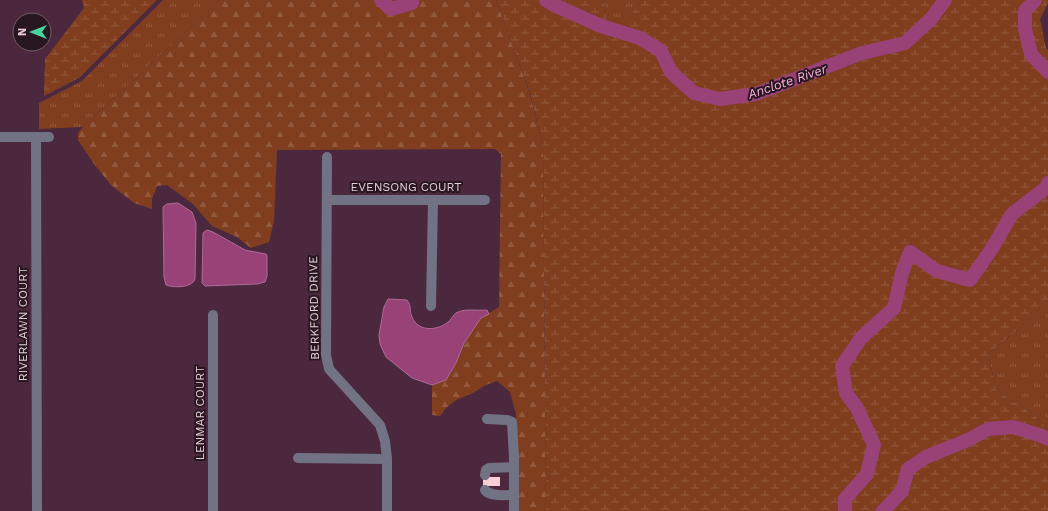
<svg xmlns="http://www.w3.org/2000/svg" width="1048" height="511" font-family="'Work Sans',sans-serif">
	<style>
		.grass { fill: url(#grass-tufts) }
		.forest { fill: url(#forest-firs) }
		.wetland { fill: url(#wetland-marsh) }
		.water { fill: #984278; stroke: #af6b95 }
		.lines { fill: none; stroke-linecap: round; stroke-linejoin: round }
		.river { stroke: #984278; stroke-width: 14 }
		.building { fill: #f8cdd6 }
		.minor { stroke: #717284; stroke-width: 10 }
		.labels { text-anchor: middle; stroke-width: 4; stroke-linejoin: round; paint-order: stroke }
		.street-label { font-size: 12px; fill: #e4ccd9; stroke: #281721 }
		.water-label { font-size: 13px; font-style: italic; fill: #fab4dc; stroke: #281721 }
	</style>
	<defs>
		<pattern id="grass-tufts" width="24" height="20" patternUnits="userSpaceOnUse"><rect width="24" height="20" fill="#803e1f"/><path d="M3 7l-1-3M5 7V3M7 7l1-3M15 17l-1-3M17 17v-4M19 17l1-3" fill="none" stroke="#92593f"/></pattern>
		<pattern id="forest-firs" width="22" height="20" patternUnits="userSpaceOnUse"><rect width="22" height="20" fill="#803e1f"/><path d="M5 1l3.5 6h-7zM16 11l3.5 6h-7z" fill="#92593f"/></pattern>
		<pattern id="wetland-marsh" width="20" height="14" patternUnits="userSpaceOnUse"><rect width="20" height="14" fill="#803e1f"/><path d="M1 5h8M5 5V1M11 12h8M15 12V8" fill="none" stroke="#92593f"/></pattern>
	</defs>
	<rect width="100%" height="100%" fill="#4c283e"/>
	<g class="grass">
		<path d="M 163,0 L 220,0 L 83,127 L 39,129 L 39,103 L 82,81 Z"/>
		<path d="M 603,0 L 641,0 L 625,25 L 609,34 L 604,1 Z"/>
		<path d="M 1048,301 L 1048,429 L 1033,414 L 996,390 L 988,353 L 1016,332 Z"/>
	</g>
	<path class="forest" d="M 220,0 L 496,0 L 529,91 L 543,146 L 546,511 L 518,511 L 516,414 L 510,392 L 497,381 L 486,385 L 471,394 L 456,400 L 446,408 L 440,416 L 432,415 L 432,385 L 446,380 L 456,363 L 464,343 L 481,318 L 499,307 L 501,154 L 495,149 L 277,150 L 274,221 L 269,242 L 251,248 L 237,237 L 212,226 L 193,204 L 167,185 L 157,186 L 152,199 L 152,209 L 134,203 L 111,185 L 94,164 L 78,140 L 78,133 L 83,127 Z"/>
	<g class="wetland">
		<path d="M 82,0 L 157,0 L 79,78 L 44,96 L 45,59 L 84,8 Z"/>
		<path d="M 496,0 L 603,0 L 604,1 L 609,34 L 625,25 L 641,0 L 1048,0 L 1048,3 L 1040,19 L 1046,48 L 1048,50 L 1048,301 L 1016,332 L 988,353 L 996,390 L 1033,414 L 1048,429 L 1048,511 L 546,511 L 543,146 L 530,93 Z"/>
	</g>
	<g class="water">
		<path d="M 178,203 L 192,212 L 196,223 L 195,279 C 192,288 174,288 166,285 L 164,277 L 163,207 L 167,204 Z"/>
		<path d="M 207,230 L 213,232 L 245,250 L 266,254 L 267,256 L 267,276 L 265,282 L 257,284 L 205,286 L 202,283 L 203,233 Z"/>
		<path d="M 388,299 L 407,300 C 412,306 409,311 412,317 C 418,332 437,331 448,322 C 451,320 453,315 456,313 C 464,308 478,311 487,310 L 489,314 L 481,318 L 464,343 L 456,363 L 446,380 L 432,385 L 412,378 L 386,357 L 380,344 L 379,335 L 384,307 Z"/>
	</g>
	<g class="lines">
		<g class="river">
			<path d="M 381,0 L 391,9 L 412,3 L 412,0"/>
			<path d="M 546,0 L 552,4 L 601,26 L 640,38 L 661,51 L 671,72 L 694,93 L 720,99 L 756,94 L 862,53 L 905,43 L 931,19 L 945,0"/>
			<path d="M 1035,0 L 1025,11 L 1025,29 L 1031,54 L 1048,72"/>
			<path d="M 845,511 L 845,499 L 867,474 L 874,445 L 857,408 L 846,393 L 842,366 L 861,338 L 894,308 L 902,273 L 910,252 L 937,271 L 970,280 L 991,250 L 1012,214 L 1047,187 L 1048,183"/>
			<path d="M 883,511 L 902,491 L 908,469 L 926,457 L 970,439 L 988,429 L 1013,427 L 1042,436 L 1048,439"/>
		</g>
	</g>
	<rect class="building" x="483" y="477" width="17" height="9"/>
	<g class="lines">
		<g class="minor">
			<path d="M 0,137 L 49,137"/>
			<path d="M 36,138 L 37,511"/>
			<path d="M 327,157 L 326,355 L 329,369 L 380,425 L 385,441 L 387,459 L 387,511"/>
			<path d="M 327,200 L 485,200"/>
			<path d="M 431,306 L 433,200"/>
			<path d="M 213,315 L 213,511"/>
			<path d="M 487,419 L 507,420 L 512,422 L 514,458 L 514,511"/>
			<path d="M 298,458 L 387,459"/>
			<path d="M 485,475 L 486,470 L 489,468 L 514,467"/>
			<path d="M 485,490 C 490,497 505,495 514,495"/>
		</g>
	</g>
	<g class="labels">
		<g class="street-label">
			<text x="406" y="191">EVENSONG COURT</text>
			<text transform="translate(314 308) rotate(-91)" y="4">BERKFORD DRIVE</text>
			<text transform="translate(23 324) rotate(-90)" y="4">RIVERLAWN COURT</text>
			<text transform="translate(200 413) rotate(-90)" y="4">LENMAR COURT</text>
		</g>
		<g class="water-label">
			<text transform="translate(787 81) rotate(-19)" y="5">Anclote River</text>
		</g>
	</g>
	<g transform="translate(32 32) rotate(270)"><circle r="19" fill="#281721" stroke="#735f6b"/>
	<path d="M0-3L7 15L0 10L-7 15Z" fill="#46d49e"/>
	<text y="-6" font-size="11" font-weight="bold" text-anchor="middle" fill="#e4ccd9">N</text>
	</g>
</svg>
